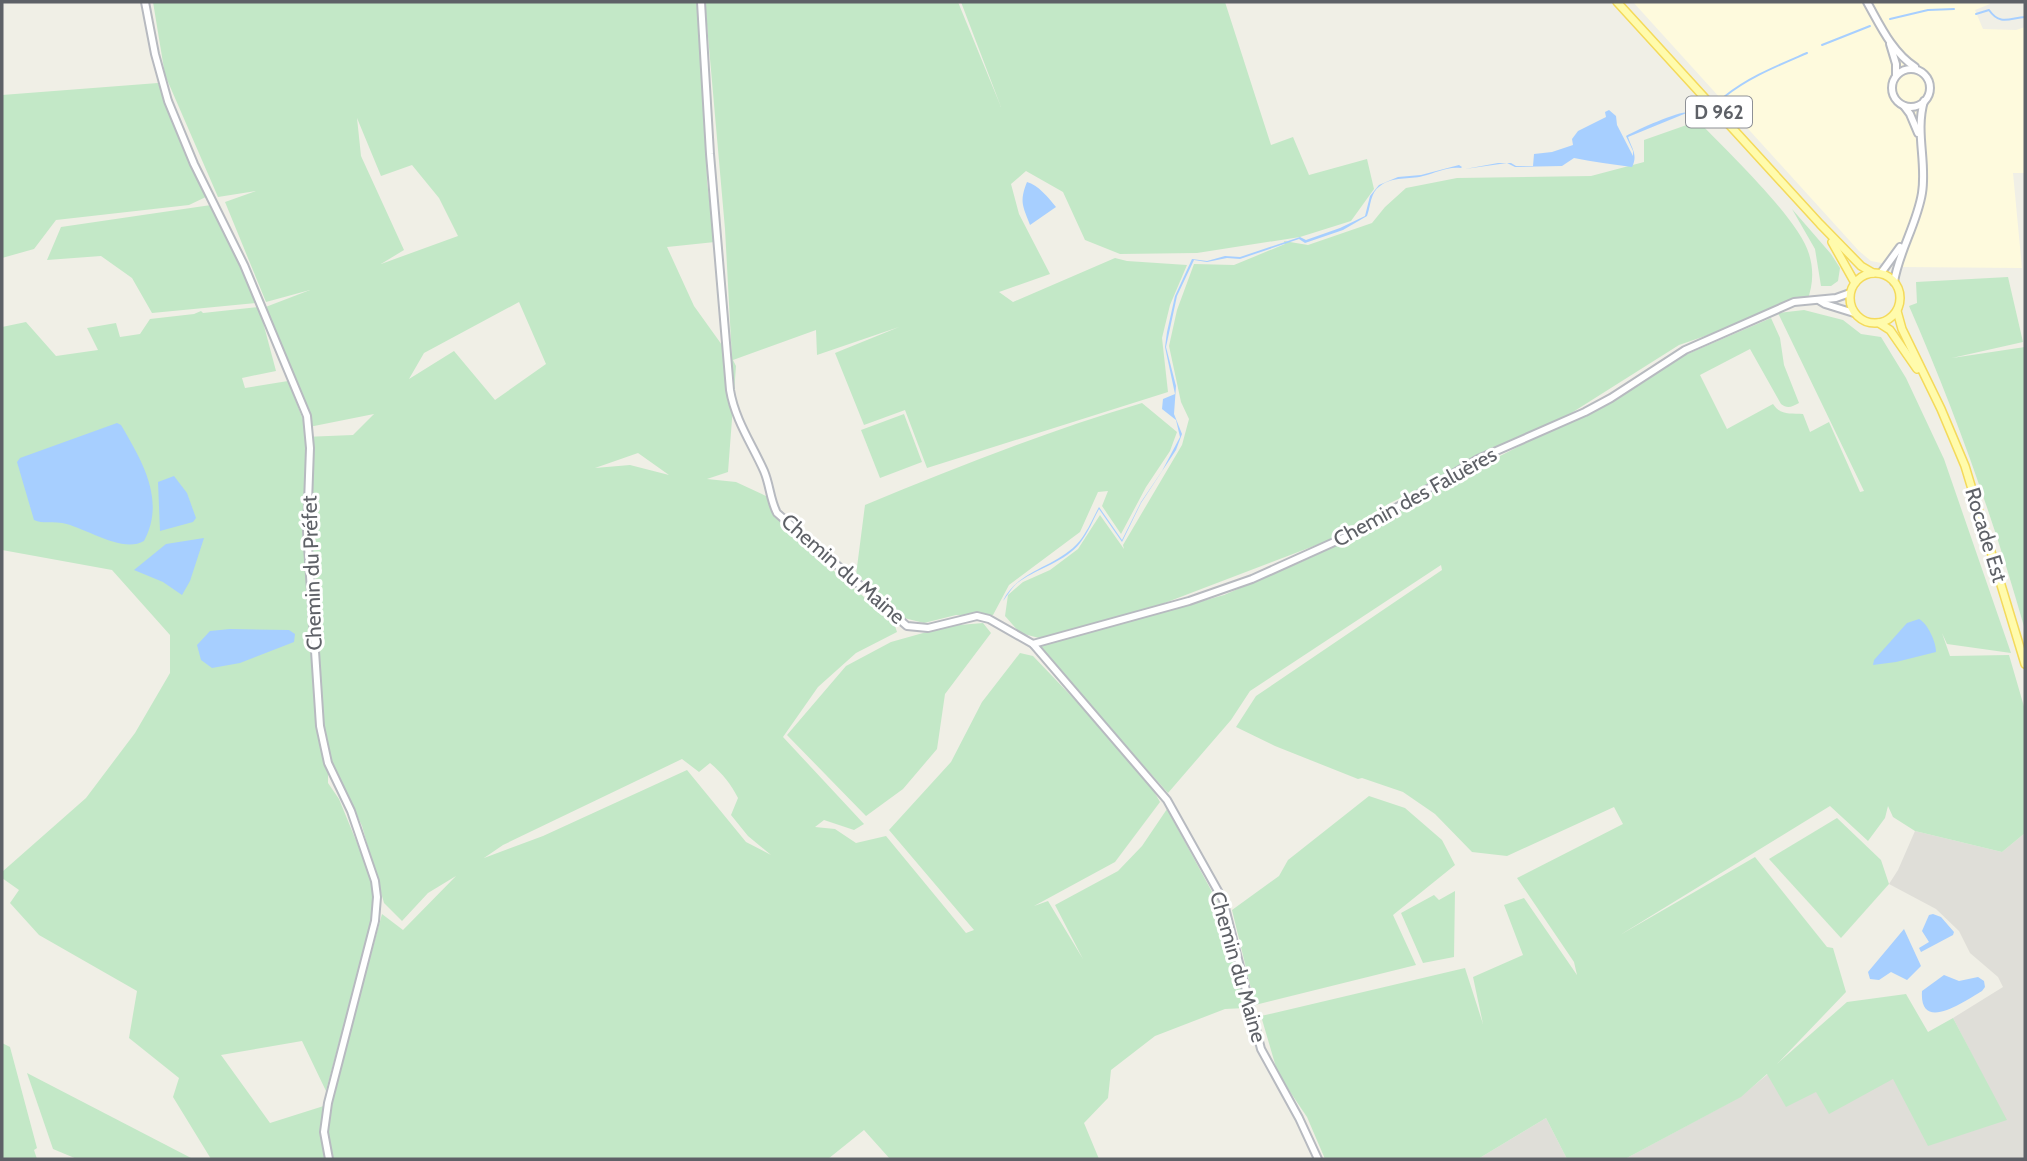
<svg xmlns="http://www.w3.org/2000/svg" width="2027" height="1161" font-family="Cabin,sans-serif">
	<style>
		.commercial { fill: #fefadd }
		.industrial { fill: #dfded8 }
		.green { fill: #c3e8c7; fill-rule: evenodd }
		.water { fill: #a7cfff }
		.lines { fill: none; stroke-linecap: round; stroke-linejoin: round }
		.stream { stroke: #a7cfff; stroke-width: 2 }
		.secondary-casing { stroke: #b7bac0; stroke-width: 10 }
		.primary-casing { stroke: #f4da5b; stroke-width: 10 }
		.secondary { stroke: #fff; stroke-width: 6 }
		.primary { stroke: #fffbac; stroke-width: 7 }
		.labels { text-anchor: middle; stroke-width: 6; stroke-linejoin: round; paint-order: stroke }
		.shield { fill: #fff; stroke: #8e9095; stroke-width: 2 }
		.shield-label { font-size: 19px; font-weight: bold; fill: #5e6167 }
		.street-label { font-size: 21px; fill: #5e6167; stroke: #fff }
	</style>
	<rect width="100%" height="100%" fill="#f0efe6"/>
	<path class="commercial" d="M 1633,2 L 1990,2 L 1990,4 L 1975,10 L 1983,29 L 2016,30 L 2025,27 L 2025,173 L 2013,173 L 2022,268 L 1902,267 L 1871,261 L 1859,251 Z"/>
	<g class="industrial">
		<path d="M 1915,831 L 2002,852 L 2025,833 L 2025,1159 L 1625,1159 L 1740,1097 L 1768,1074 L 1816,1092 L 1893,1079 L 2006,1120 L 1953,1018 L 2003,987 L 1998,977 L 1970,953 L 1959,931 L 1936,909 L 1889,884 L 1898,870 Z"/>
		<path d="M 1546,1118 L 1567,1159 L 1478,1159 Z"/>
	</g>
	<g class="green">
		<path d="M 153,2 L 700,2 L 704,56 L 707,182 L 715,242 L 667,247 L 694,306 L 732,359 L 725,229 L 705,2 L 958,2 L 1001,107 L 961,2 L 1225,2 L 1271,145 L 1293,137 L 1309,175 L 1367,159 L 1374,189 L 1351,221 L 1300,237 L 1197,253 L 1120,254 L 1085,240 L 1063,192 L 1026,171 L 1011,184 L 1019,214 L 1050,274 L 999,292 L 1013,302 L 1115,258 L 1127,261 L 1187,265 L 1170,305 L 1162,338 L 1168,392 L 927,468 L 905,410 L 864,425 L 835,353 L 899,327 L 817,355 L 816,330 L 733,360 L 736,366 L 728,472 L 707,479 L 736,482 L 766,496 L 790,533 L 894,623 L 897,632 L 856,653 L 818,687 L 783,737 L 864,824 L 854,830 L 824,820 L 815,827 L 835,829 L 856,843 L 886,836 L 966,933 L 974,930 L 889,830 L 951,762 L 982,702 L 1020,653 L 1033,656 L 1142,770 L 1160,802 L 1115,862 L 1034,906 L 1048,901 L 1083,959 L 1055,905 L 1118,871 L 1142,846 L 1167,809 L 1217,901 L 1233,951 L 1245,1008 L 1225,1009 L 1155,1036 L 1111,1070 L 1108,1098 L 1084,1123 L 1099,1159 L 890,1159 L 864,1130 L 828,1159 L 211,1159 L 173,1097 L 179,1078 L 129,1038 L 137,991 L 39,935 L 10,903 L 19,890 L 2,878 L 2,872 L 86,798 L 135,733 L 170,673 L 170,635 L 112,570 L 2,550 L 2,327 L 26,322 L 56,356 L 98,350 L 87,328 L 116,323 L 120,337 L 140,334 L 150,319 L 194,314 L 201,311 L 203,313 L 259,307 L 276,371 L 242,378 L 245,388 L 288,381 L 305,425 L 304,437 L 353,435 L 374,414 L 309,427 L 263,308 L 310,290 L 266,302 L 225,202 L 256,191 L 218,197 L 165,75 ZM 357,118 L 381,176 L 412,165 L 439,198 L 458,236 L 381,264 L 404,250 L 361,156 ZM 519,302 L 546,364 L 495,400 L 454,351 L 409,379 L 424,353 ZM 638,453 L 669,475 L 630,465 L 595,468 ZM 328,753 L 362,826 L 384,903 L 402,921 L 428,893 L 456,876 L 403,930 L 382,914 L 330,1104 L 270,1123 L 221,1055 L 302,1041 L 326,1091 L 371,923 L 373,882 L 339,799 L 328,783 ZM 682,759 L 699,772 L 710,763 C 723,774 731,784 738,798 L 731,815 L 748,836 L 771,855 L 746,842 L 687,770 L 543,836 L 484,858 L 503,845 Z"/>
		<path d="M 158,83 L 210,195 L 189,205 L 56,220 L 34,249 L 2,258 L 2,95 Z"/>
		<path d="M 1698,121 C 1726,150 1799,219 1809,254 C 1814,270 1813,286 1807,301 L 1679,345 L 1546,429 L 1390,503 L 1327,541 L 1162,604 L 1039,638 L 1020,633 L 1005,616 L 1008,595 L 1023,582 L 1050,570 L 1078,549 L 1100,515 L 1124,549 L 1123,545 L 1182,445 L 1189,419 L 1181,402 L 1169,346 L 1177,310 L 1194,264 L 1234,265 L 1285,244 L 1284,241 L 1308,245 L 1372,223 L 1385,207 L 1406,188 L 1457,178 L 1591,176 L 1644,162 L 1644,140 Z"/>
		<path d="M 211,205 L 257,303 L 152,313 L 132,278 L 101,256 L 47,260 L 61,227 Z"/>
		<path d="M 1792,209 L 1831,254 L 1840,268 L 1838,281 L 1831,286 L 1821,286 L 1815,249 Z"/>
		<path d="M 2008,277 L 2023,342 L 1952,358 L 2025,347 L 2025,630 C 1994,520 1955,411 1909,306 L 1917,303 L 1916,282 Z"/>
		<path d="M 1804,310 L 1843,320 L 1861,334 L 1881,337 L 1906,378 L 1944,459 L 2011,653 L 1947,644 L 1942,633 L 1950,656 L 2009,655 L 2025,710 L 2025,833 L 2002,852 L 1915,831 L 1893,817 L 1888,806 L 1885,818 L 1868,841 L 1830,806 L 1620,935 L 1755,857 L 1827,947 L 1833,948 L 1846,992 L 1777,1064 L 1847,1002 L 1906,994 L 1928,1032 L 1953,1018 L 2007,1120 L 1928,1146 L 1893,1079 L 1829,1114 L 1816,1092 L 1786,1107 L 1767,1074 L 1741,1097 L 1625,1159 L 1567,1159 L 1546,1118 L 1478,1159 L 1325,1159 L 1307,1117 L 1278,1074 L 1261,1016 L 1465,968 L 1483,1024 L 1473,977 L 1523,955 L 1504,905 L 1524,898 L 1577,975 L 1574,962 L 1517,878 L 1623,824 L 1614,807 L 1507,856 L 1472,852 L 1435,814 L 1403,792 L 1362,778 L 1358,779 L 1275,746 L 1236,727 L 1256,696 L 1442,570 L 1441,565 L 1250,691 L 1231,720 L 1168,793 L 1038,647 L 1224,595 L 1310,558 L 1494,459 L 1641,384 L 1676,359 L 1771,318 L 1780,338 L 1784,365 L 1799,403 C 1792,407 1787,409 1781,404 L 1750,349 L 1700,375 L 1727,429 L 1773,404 C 1781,416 1790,413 1803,414 L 1810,432 L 1829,422 L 1860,492 L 1864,491 L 1778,313 Z"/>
		<path d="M 1142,403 L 1177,432 L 1170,451 L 1146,487 L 1121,534 L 1102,506 L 1108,491 L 1098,492 L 1080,532 L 1009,585 L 993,615 L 956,615 L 924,623 L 904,618 L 881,595 L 856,575 L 865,505 C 956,467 1048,431 1142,403 Z"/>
		<path d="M 904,414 L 922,462 L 880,478 L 861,430 Z"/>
		<path d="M 983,623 L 991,633 L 945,694 L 937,749 L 903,789 L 866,816 L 787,735 L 846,666 L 891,642 L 948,626 Z"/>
		<path d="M 1369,796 L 1405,808 L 1442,840 L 1455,865 L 1393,915 L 1416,965 L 1255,1005 L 1232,910 L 1279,876 L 1288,860 Z"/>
		<path d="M 1837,818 L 1881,860 L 1889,884 L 1841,938 L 1769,859 Z"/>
		<path d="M 1455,891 L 1454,957 L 1423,963 L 1401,913 L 1434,895 L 1439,900 Z"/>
		<path d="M 2,1043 L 10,1047 L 37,1148 L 34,1150 L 37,1159 L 2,1159 Z"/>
		<path d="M 27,1073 L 193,1159 L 77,1159 L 53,1149 Z"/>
	</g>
	<g class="water">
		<path d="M 1609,110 L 1616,116 L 1617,125 L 1633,156 L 1633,151 L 1626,136 C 1639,129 1676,112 1689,112 L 1628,137 C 1632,149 1638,155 1632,167 C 1612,164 1594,162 1574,158 L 1562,166 L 1515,167 L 1507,163 L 1465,169 L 1498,163 L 1511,163 L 1516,166 L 1533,166 L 1534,154 L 1552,152 L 1573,145 L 1572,139 L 1578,131 L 1606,117 L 1605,112 Z"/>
		<path d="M 1459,165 L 1462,167 L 1461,168 C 1448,166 1435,173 1423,176 C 1409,180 1393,176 1380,186 C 1370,193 1371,205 1367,216 L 1343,230 L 1305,243 L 1299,239 L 1240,259 L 1227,258 L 1207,262 L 1194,260 L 1177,296 L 1166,347 L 1176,386 L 1174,414 L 1182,434 L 1176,450 L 1141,503 L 1122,542 L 1099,509 C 1093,520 1088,533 1080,543 C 1066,561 1039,568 1020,581 C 1012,586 1008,595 1003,601 C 1017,571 1053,568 1076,545 C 1086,535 1092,520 1099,507 L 1122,540 L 1141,502 L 1162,471 L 1180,437 L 1176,420 L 1162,409 L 1163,399 L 1175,394 L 1165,347 L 1167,332 L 1175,296 L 1192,259 L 1207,261 L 1225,256 L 1240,257 L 1300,237 L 1306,240 L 1340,228 L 1365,216 L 1370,196 L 1379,185 L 1398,177 L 1421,175 Z"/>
		<path d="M 1027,182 C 1038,185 1048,197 1056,207 L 1030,225 C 1023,206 1019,202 1027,182 Z"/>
		<path d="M 117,423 L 121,425 C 142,461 166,500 144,541 C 122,554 85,527 62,523 C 52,521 43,524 34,520 L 17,462 L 20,458 Z"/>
		<path d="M 174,476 L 187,493 L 196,518 L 193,522 L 160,531 L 158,482 Z"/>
		<path d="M 204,538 L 190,581 L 182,595 L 163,582 L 134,570 L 166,544 Z"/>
		<path d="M 1919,619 C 1928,624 1936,642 1936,652 L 1896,662 L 1873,665 L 1874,660 L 1907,623 Z"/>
		<path d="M 230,629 L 289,630 L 295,634 L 294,642 L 240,663 L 212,668 L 201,660 L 197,645 L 210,631 Z"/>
		<path d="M 1933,914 L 1941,917 L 1954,932 L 1953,935 L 1921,952 L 1919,948 L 1929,942 L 1922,931 L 1929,915 Z"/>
		<path d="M 1904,929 L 1921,966 L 1907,980 L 1891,972 L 1879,980 L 1870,979 L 1868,972 Z"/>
		<path d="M 1944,975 L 1959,981 L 1978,977 L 1984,981 L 1985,987 L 1982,991 C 1965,1001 1919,1034 1922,991 Z"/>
	</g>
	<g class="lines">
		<g class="stream">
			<path d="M 1976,14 L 1989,10 C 2000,26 2010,18 2025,17"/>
			<path d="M 1890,19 L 1928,10 L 1954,9"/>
			<path d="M 1822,45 L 1870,26"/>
			<path d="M 1724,97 C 1749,77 1777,66 1807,53"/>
		</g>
		<g class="secondary-casing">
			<g id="secondary">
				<path d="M 145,2 L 155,54 L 168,101 L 194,164 L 244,265 L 307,416 L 310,448 L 307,531 L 320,726 L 328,763 L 351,811 L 375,881 L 377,897 L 375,921 L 328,1103 L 324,1132 L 329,1159"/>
				<path d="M 701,2 L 710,154 L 730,390 C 735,420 752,444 764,471 C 770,485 770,500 777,513 L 907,626 L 928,628 L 977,616 L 989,619 L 1033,644 L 1167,800 L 1223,900 L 1261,1049 L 1299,1118 L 1318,1159"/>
				<path d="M 1867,2 C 1880,25 1892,52 1915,67"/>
				<path d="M 1890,44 L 1896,64 L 1896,75"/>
				<circle cx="1911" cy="88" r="19"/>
				<path d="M 1904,106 L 1910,114 L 1918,133"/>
				<path d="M 1881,273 L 1900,247"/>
				<path d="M 1894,282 C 1899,251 1917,224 1922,193 C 1927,162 1915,132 1924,101"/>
				<path d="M 1820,301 L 1825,304 L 1854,313"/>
				<path d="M 1033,644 L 1189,601 L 1252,579 L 1352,534 L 1478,459 L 1585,412 L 1611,398 L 1685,350 L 1794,302 L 1836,298 L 1850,293"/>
			</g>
		</g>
		<g class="primary-casing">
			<g id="primary">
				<path d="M 1617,2 L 1820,224 L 1861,266 L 1873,273"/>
				<path d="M 1832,242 L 1855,283"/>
				<circle cx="1875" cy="298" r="25"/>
				<path d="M 1897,311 L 1902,329 L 1941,409 L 1965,466 L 2025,664"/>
				<path d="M 1879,323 L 1890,330 L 1917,369"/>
			</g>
		</g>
		<use href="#secondary" class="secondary"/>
		<use href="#primary" class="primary"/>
	</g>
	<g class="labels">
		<rect class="shield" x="1686" y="96.5" width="66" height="31" rx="5"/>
		<g class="shield-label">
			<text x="1719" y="119">D 962</text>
		</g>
		<g class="street-label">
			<text transform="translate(1415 497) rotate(-29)" y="7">Chemin des Faluères</text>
			<text transform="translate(1986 535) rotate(73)" y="7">Rocade Est</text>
			<text transform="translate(843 569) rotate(41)" y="7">Chemin du Maine</text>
			<text transform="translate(312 573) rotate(-92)" y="7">Chemin du Préfet</text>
			<text transform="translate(1238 967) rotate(74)" y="7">Chemin du Maine</text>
		</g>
	</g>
	<rect width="2027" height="1161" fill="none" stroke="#5e6167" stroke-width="7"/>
</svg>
